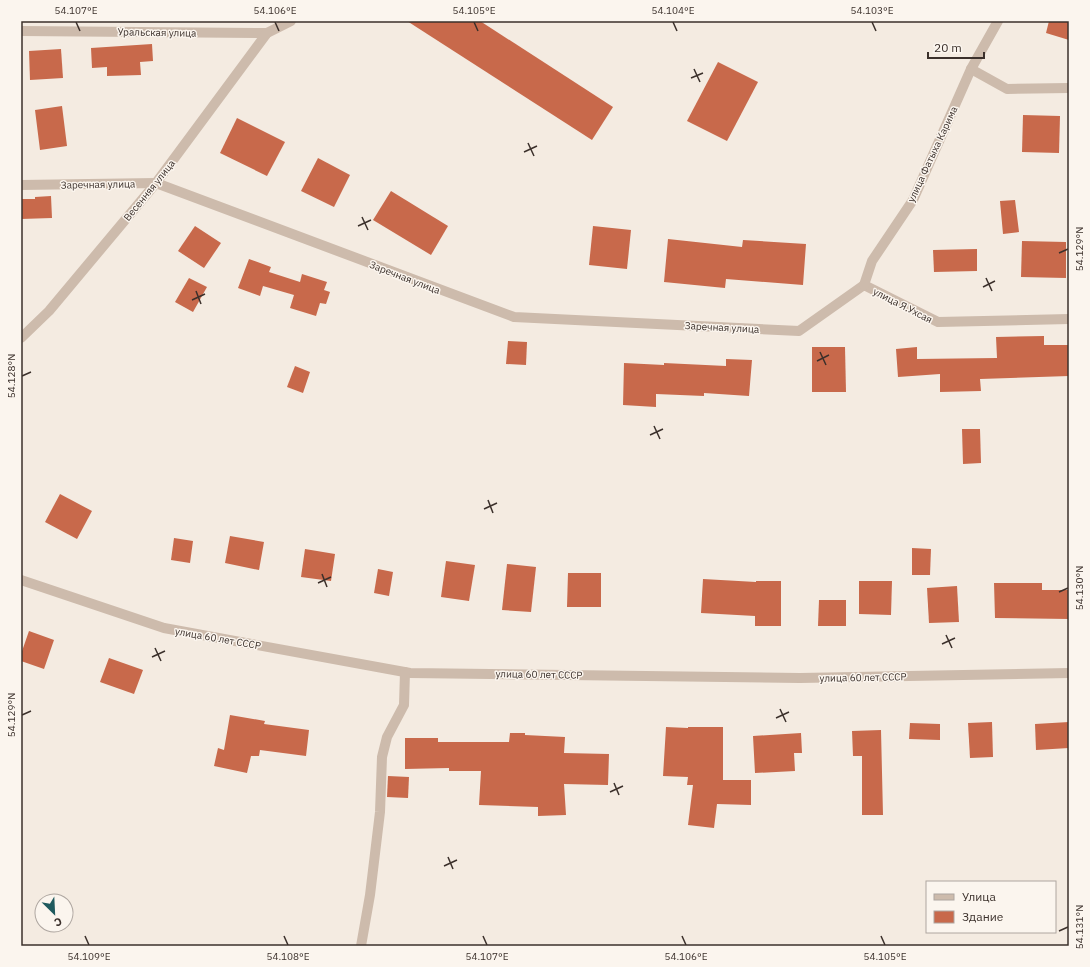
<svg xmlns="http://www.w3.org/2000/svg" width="1090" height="967" font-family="'IBM Plex Sans',sans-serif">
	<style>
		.building { fill: #c8694b }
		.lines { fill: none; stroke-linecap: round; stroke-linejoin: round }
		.minor { stroke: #cdbbac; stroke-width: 10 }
		.ticks { fill: none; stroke: #3b302b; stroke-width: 1.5 }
		.labels { text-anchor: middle; stroke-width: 3; stroke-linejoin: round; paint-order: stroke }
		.street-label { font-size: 10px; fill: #3b302b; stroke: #fbf5ee }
		.neatline { fill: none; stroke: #3b302b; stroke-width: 1.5 }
		.ticks-label { font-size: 10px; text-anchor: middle; fill: #3b302b }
	</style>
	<rect width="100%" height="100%" fill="#f4ebe1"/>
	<g class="building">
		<path d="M 407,21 L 480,21 L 613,107 L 592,140 Z"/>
		<path d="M 1049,21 L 1069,21 L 1069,40 L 1046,33 Z"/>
		<path d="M 152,44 L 153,61 L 140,62 L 141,75 L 107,76 L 107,67 L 92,68 L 91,48 Z"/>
		<path d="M 61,49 L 63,78 L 30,80 L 29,51 Z"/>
		<path d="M 718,62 L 758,82 L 727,141 L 687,121 Z"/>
		<path d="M 62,106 L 67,146 L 40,150 L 35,110 Z"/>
		<path d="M 1023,115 L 1060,116 L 1059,153 L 1022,152 Z"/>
		<path d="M 237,118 L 285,142 L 267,176 L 220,153 Z"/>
		<path d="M 318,158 L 350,175 L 334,207 L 301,191 Z"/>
		<path d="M 391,191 L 448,226 L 431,255 L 373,220 Z"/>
		<path d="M 51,196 L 52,218 L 21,219 L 21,199 L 35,199 L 35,197 Z"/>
		<path d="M 1015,200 L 1019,232 L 1003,234 L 1000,201 Z"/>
		<path d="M 195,226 L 221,243 L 204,268 L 178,251 Z"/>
		<path d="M 593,226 L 631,230 L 627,269 L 589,265 Z"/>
		<path d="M 668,239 L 742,247 L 743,240 L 806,244 L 803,285 L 726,279 L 725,288 L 664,282 Z"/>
		<path d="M 1022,241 L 1066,242 L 1066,278 L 1021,277 Z"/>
		<path d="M 977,249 L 977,271 L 934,272 L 933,250 Z"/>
		<path d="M 249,259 L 271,267 L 269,272 L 300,282 L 302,274 L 327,282 L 324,290 L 330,292 L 326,304 L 320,303 L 316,316 L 290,308 L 294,295 L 263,286 L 260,296 L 238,288 Z"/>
		<path d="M 189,278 L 207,287 L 193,312 L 175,302 Z"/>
		<path d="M 1044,336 L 1044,345 L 1069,345 L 1069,376 L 980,379 L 981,391 L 940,392 L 940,374 L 898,377 L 896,349 L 917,347 L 917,359 L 997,358 L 996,337 Z"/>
		<path d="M 508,341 L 527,342 L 526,365 L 506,364 Z"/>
		<path d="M 812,347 L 845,347 L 846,392 L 812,392 Z"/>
		<path d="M 726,359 L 752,360 L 749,396 L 704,393 L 704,396 L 656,394 L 656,407 L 623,405 L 624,363 L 664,365 L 664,363 L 726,366 Z"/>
		<path d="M 295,366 L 310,372 L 303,393 L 287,387 Z"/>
		<path d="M 962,429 L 980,429 L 981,463 L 963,464 Z"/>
		<path d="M 60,494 L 92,511 L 77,539 L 45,522 Z"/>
		<path d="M 230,536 L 264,542 L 259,570 L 225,563 Z"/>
		<path d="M 174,538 L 193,541 L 190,563 L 171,560 Z"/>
		<path d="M 912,548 L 931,549 L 930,575 L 912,575 Z"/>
		<path d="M 305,549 L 335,554 L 331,581 L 301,577 Z"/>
		<path d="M 446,561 L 475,565 L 469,601 L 441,597 Z"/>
		<path d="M 507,564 L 536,567 L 531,612 L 502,610 Z"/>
		<path d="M 378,569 L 393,572 L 389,596 L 374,593 Z"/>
		<path d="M 568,573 L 601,573 L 601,607 L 567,607 Z"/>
		<path d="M 703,579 L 756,582 L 756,581 L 781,581 L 781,626 L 755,626 L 755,616 L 701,613 Z"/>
		<path d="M 859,581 L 892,581 L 891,615 L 859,614 Z"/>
		<path d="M 994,583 L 1042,583 L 1042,590 L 1069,590 L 1069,619 L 995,618 Z"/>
		<path d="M 957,586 L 959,622 L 929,623 L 927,588 Z"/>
		<path d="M 819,600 L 846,600 L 846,626 L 818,626 Z"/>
		<path d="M 29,631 L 54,640 L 44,669 L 21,661 L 21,654 Z"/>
		<path d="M 109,658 L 143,670 L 134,694 L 100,682 Z"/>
		<path d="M 230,715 L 265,721 L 264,724 L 309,730 L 306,756 L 260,750 L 259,756 L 251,756 L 247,773 L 214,766 L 218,748 L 224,750 Z"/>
		<path d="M 992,722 L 993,757 L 970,758 L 968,723 Z"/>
		<path d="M 1069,722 L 1069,748 L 1036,750 L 1035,724 Z"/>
		<path d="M 910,723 L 940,724 L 940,740 L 909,739 Z"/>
		<path d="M 666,727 L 688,728 L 688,727 L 723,727 L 723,780 L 751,780 L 751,805 L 717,804 L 714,828 L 688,825 L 693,785 L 687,785 L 688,777 L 663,776 Z"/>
		<path d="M 881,730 L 883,815 L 862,815 L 862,756 L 853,756 L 852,731 Z"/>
		<path d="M 510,733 L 525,733 L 525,735 L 565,737 L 564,753 L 609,754 L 608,785 L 564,784 L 566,815 L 538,816 L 538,807 L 479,805 L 481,771 L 449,771 L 449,768 L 405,769 L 405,738 L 438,738 L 438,742 L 509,742 Z"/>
		<path d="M 801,733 L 802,753 L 794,753 L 795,771 L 755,773 L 753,736 Z"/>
		<path d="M 388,776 L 409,777 L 408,798 L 387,797 Z"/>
	</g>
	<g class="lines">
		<g class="minor">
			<path d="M 21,31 L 267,33 L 291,21"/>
			<path d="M 971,69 L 1007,89 L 1069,88"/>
			<path d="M 21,185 L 156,183 L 514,317 L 799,331 L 864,285 L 938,322 L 1069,319"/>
			<path d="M 864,285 L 872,261 L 913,200 L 971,69 L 998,21"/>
			<path d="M 21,338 L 49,311 L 156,183 L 267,33"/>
			<path d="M 21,580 L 164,628 L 410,673 L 800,678 L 1069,673"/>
			<path d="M 361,946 L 370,895 L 380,812 L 382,757 L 387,737 L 404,705 L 405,672"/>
		</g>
	</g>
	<path class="ticks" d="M 76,22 L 80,31M 275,22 L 279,31M 474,22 L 478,31M 673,22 L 677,31M 872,22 L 876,31M 694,69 L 700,82M 691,78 L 703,73M 528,143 L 534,156M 524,152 L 537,146M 362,217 L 368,230M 358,226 L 371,220M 1059,253 L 1068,249M 986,278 L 992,291M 983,287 L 995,281M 196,291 L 201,304M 192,300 L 205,294M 820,352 L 826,365M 817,361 L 829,355M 22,376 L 31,372M 654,426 L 660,439M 650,435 L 663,429M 488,500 L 493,513M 484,509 L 497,503M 322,574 L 327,587M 318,583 L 331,577M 1059,592 L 1068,588M 946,635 L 952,648M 942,644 L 955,638M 155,648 L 161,661M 152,657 L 165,651M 780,709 L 786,722M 22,715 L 31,711M 776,718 L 789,712M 614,783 L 619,795M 610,792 L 623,786M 448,857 L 453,869M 444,866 L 457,860M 1059,931 L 1068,927M 85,936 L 89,945M 284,936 L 288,945M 483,936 L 487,945M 682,936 L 686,945M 881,936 L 885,945"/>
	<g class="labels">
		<g class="street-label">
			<text transform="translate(157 32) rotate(1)" y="4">Уральская улица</text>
			<text transform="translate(932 154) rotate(-65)" y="4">улица Фатыха Карима</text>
			<text transform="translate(98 184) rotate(-1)" y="4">Заречная улица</text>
			<text transform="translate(149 190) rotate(-51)" y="4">Весенняя улица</text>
			<text transform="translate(405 277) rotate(21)" y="4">Заречная улица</text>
			<text transform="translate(903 305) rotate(27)" y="4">улица Я.Ухсая</text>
			<text transform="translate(722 327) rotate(3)" y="4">Заречная улица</text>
			<text transform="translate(218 638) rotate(10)" y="4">улица 60 лет СССР</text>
			<text transform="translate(539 674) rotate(1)" y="4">улица 60 лет СССР</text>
			<text transform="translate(863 677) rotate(-1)" y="4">улица 60 лет СССР</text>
		</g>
	</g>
	<rect width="1090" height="967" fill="none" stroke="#fbf5ee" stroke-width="44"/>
	<rect x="926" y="881" width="130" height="52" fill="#fbf5ee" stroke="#aea6a0"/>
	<rect x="934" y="894" width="20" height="6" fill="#cdbbac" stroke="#aea6a0"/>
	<text x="962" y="901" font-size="12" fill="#3b302b">Улица</text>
	<rect x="934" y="911" width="20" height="12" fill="#c8694b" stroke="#aea6a0"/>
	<text x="962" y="921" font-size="12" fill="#3b302b">Здание</text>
	<g transform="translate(54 913) rotate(156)"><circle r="19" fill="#fbf5ee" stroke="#aea6a0"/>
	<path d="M0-3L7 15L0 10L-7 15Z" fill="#1f5a5e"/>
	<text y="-6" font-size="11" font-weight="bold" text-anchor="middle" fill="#3b302b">С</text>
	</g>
	<path d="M928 52v6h56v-6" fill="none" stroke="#3b302b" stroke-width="2"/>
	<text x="934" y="52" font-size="12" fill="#3b302b" stroke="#fbf5ee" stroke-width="3" paint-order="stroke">20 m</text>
	<rect x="22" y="22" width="1046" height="923" class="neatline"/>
	<g class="ticks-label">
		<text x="76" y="14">54.107°E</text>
		<text x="275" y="14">54.106°E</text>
		<text x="474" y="14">54.105°E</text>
		<text x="673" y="14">54.104°E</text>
		<text x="872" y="14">54.103°E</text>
		<text transform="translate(1079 249) rotate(-90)" y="4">54.129°N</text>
		<text transform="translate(11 376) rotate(-90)" y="4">54.128°N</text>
		<text transform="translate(1079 588) rotate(-90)" y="4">54.130°N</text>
		<text transform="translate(11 715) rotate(-90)" y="4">54.129°N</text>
		<text transform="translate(1079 927) rotate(-90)" y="4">54.131°N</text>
		<text x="89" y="960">54.109°E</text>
		<text x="288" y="960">54.108°E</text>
		<text x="487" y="960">54.107°E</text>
		<text x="686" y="960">54.106°E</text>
		<text x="885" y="960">54.105°E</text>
	</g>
</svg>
